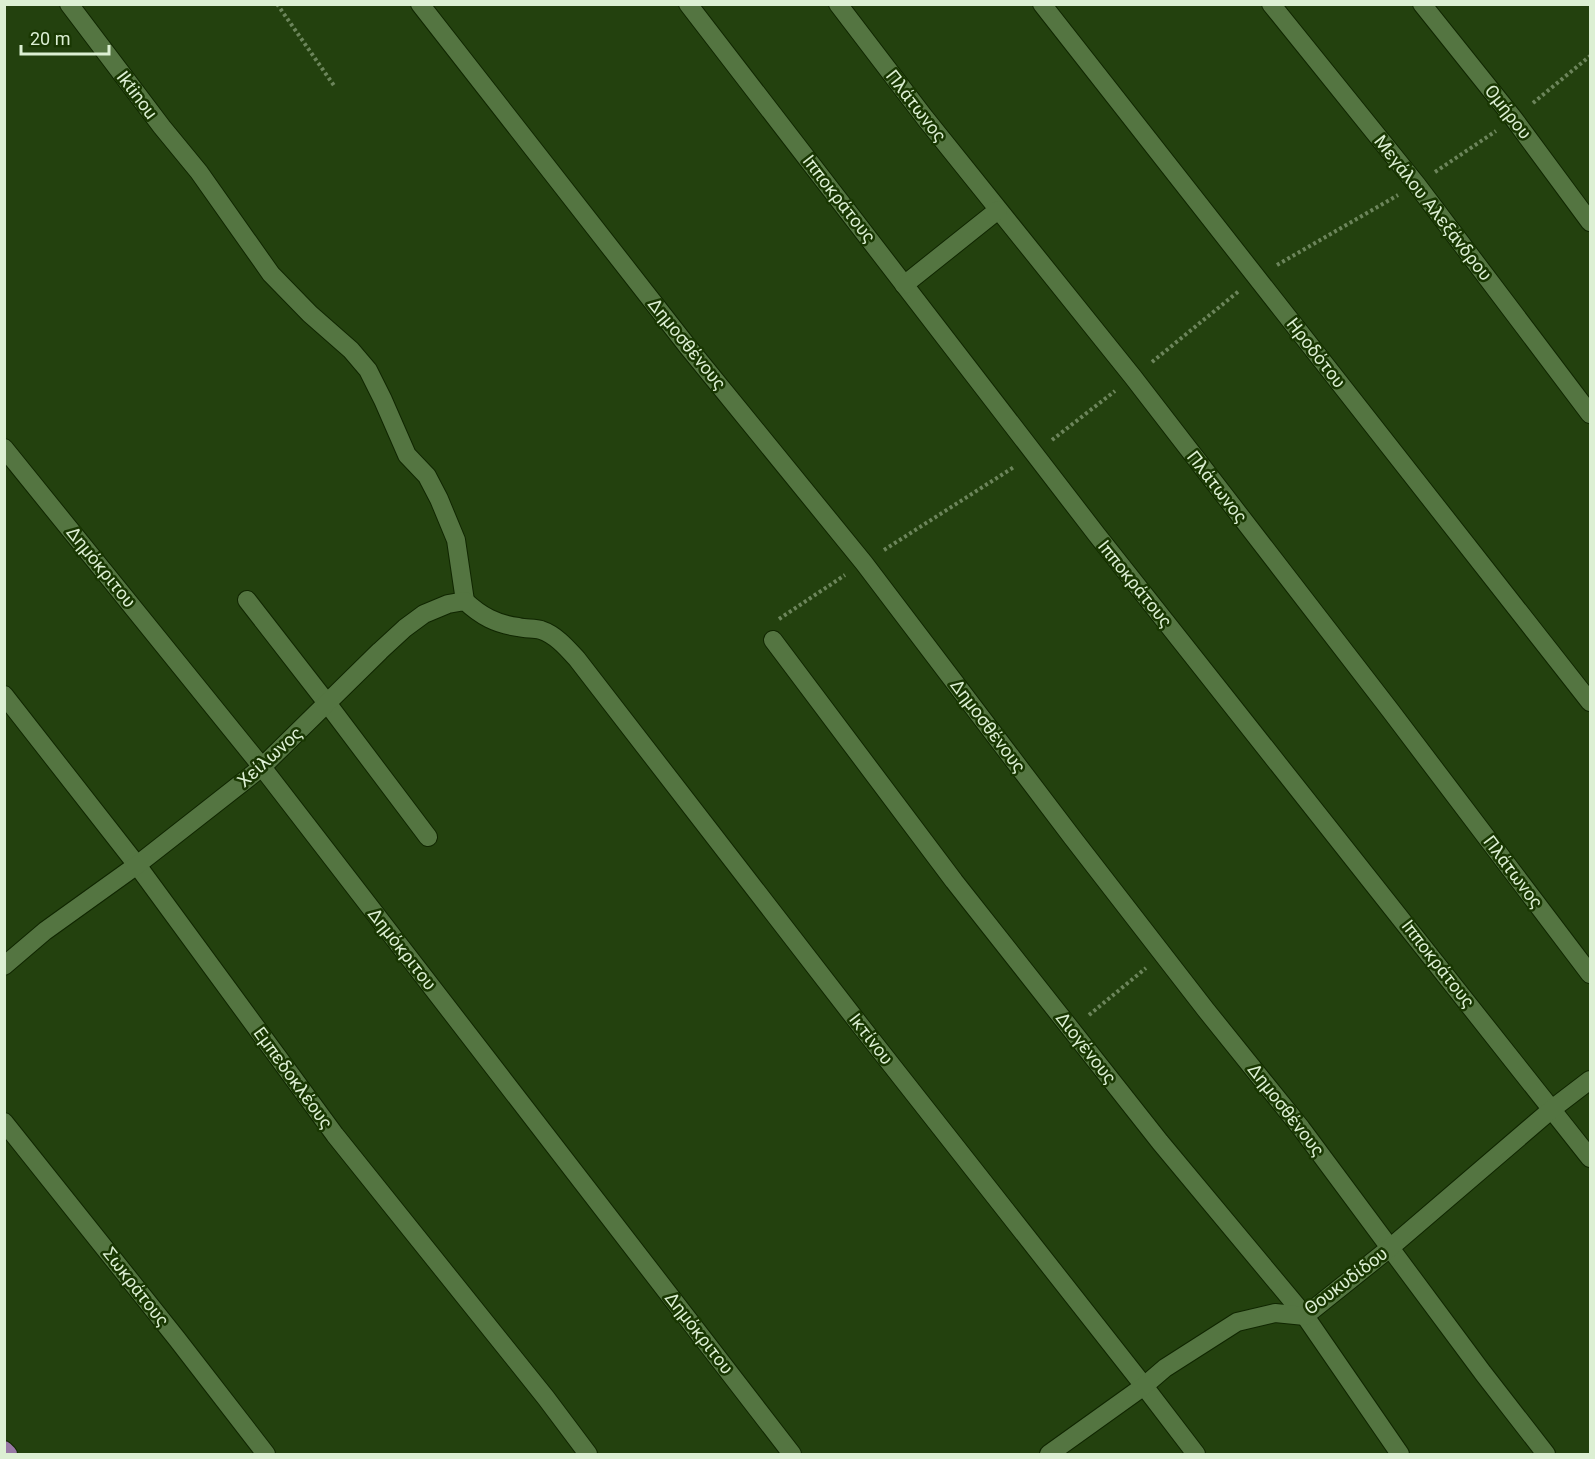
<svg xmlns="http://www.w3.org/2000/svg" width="1595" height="1459" font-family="Roboto,sans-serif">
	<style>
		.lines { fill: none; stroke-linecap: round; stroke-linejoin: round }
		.minor-casing { stroke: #102601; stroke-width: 20 }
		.major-casing { stroke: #102601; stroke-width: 20 }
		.path { stroke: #6c855b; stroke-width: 4; stroke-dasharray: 3 3; stroke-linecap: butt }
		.minor { stroke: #547541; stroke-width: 18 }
		.major { stroke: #9879a5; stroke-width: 18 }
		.labels { text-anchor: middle; stroke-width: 5; stroke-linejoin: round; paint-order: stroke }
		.street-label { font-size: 18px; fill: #dcefd3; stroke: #193702 }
	</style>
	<rect width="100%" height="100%" fill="#23410e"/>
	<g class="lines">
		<g class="minor-casing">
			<g id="minor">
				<path d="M 69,4 L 162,127 L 199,172 L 271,274 L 310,314 L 351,350 L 368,370 L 383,400 L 407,455 L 427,476 L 439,499 L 456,540 L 465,601"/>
				<path d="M 420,4 L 688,347 L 864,563 L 1072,837 L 1206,1010 L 1301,1128 L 1483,1373 L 1546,1454"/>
				<path d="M 688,4 L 1097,535 L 1590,1158"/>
				<path d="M 838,4 L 925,118 L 1133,377 L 1390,710 L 1590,974"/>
				<path d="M 1042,4 L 1590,702"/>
				<path d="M 1271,4 L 1417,185 L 1590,414"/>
				<path d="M 1422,4 L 1514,119 L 1590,222"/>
				<path d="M 904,285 L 998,210"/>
				<path d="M 4,448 L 262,767 L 792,1454"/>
				<path d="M 247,600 L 327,703 L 428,837"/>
				<path d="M 773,640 L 954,881 L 1160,1142 L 1305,1316 L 1400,1454"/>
				<path d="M 4,695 L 137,865 L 335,1135 L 546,1398 L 588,1454"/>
				<path d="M 4,966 L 45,931 L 137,865 L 262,767 L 380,651 L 405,628 L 424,614 L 448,604 L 465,601 C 481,616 496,624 518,627 C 526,629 534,628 541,630 C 556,635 567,648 577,659 L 860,1025 L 1144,1386 L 1196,1454"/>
				<path d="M 4,1122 L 177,1339 L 266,1454"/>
				<path d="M 1049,1454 L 1144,1386 L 1165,1368 L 1237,1322 L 1275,1313 L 1305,1316 L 1391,1247 L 1552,1109 L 1590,1080"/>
			</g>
		</g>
		<g class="major-casing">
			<path id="major" d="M 4,1450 L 8,1454"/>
		</g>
		<g class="path">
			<path d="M 277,4 L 335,87"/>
			<path d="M 1533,103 L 1590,56"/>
			<path d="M 1435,172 L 1496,131"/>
			<path d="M 1277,265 L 1398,195"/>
			<path d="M 1152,362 L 1239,291"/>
			<path d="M 1052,440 L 1115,391"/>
			<path d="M 884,550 L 1014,467"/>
			<path d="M 779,619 L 845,575"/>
			<path d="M 1089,1015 L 1146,968"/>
		</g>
		<use href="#minor" class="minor"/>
		<use href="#major" class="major"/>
	</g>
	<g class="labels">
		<g class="street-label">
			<text transform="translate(137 95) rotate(53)" y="6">Iktinou</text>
			<text transform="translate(916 106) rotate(52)" y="6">Πλάτωνος</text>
			<text transform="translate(1508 112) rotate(52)" y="6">Ομήρου</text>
			<text transform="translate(839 199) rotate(52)" y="6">Ιπποκράτους</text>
			<text transform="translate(1433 208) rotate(52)" y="6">Μεγάλου Αλεξάνδρου</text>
			<text transform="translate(687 344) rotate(51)" y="6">Δημοσθένους</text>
			<text transform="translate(1316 353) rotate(52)" y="6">Ηροδότου</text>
			<text transform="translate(1217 487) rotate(52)" y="6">Πλάτωνος</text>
			<text transform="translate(101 567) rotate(51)" y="6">Δημόκριτου</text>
			<text transform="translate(1135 584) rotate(51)" y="6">Ιπποκράτους</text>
			<text transform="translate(988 726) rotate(53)" y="6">Δημοσθένους</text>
			<text transform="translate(270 757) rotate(-42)" y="6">Χείλωνος</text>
			<text transform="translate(1513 872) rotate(53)" y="6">Πλάτωνος</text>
			<text transform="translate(402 949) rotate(52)" y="6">Δημόκριτου</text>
			<text transform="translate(1438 964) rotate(52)" y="6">Ιπποκράτους</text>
			<text transform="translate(871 1039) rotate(52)" y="6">Ικτίνου</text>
			<text transform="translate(1086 1048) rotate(52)" y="6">Διογένους</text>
			<text transform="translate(293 1078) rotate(54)" y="6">Εμπεδοκλέους</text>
			<text transform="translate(1286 1110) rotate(52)" y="6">Δημοσθένους</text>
			<text transform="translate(1346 1281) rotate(-37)" y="6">Θουκυδίδου</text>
			<text transform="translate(136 1287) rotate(52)" y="6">Σωκράτους</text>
			<text transform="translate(699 1333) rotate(52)" y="6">Δημόκριτου</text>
		</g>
	</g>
	<rect width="1595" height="1459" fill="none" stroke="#dcefd3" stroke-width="12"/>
	<path d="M21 45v9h88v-9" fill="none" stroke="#dcefd3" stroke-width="3"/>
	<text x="30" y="45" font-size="18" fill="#dcefd3" stroke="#193702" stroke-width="4.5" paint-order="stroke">20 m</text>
</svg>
